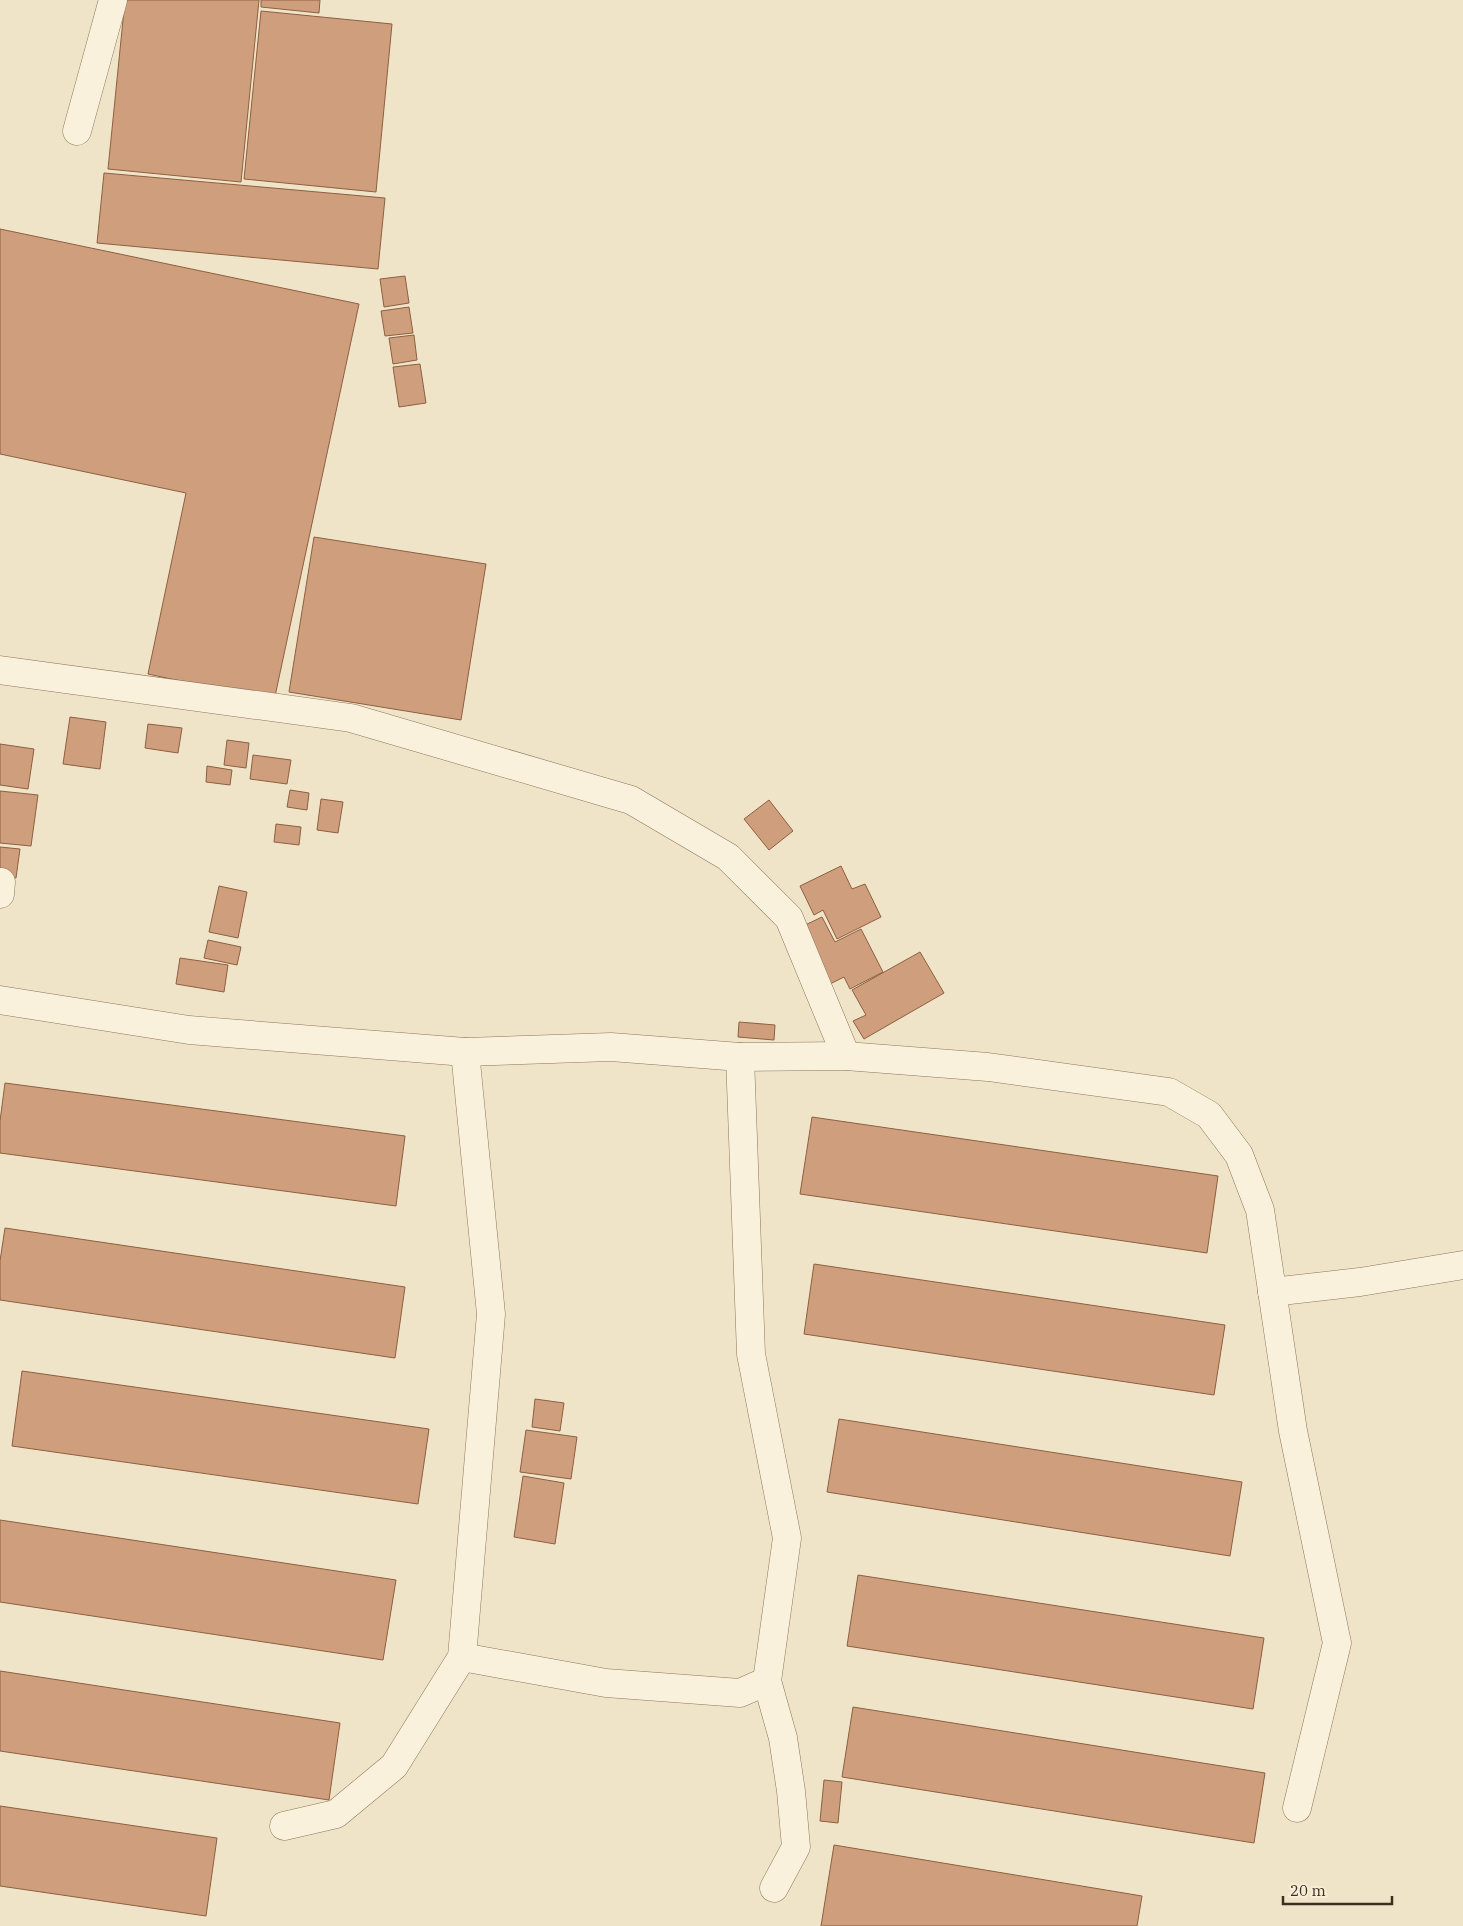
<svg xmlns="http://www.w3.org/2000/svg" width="1463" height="1926" font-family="'IBM Plex Serif',serif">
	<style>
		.building { fill: #cf9f7d; stroke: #8d5f41 }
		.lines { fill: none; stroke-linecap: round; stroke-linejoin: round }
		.minor-casing { stroke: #8d765c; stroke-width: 29 }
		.minor { stroke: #faf1dc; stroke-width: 28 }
	</style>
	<rect width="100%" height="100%" fill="#f0e4c8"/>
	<g class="building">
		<path d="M 125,0 L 259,0 L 241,182 L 108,169 Z"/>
		<path d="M 261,0 L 320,0 L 319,13 L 261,7 Z"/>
		<path d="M 261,11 L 392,24 L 376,192 L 244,179 Z"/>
		<path d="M 104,173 L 385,198 L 378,269 L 97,243 Z"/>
		<path d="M 0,229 L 359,304 L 274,701 L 148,674 L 186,493 L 0,454 Z"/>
		<path d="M 405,276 L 409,303 L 384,307 L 380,279 Z"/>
		<path d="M 409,307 L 413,333 L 385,336 L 381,311 Z"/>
		<path d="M 414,335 L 417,360 L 393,364 L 389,338 Z"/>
		<path d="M 420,364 L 426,403 L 399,407 L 393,367 Z"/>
		<path d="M 314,537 L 486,564 L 461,720 L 289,692 Z"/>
		<path d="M 70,717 L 106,722 L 100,769 L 63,764 Z"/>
		<path d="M 148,724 L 182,728 L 178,753 L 145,748 Z"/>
		<path d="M 227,740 L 249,743 L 246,768 L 224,765 Z"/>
		<path d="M 0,744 L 34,749 L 28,789 L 0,785 Z"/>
		<path d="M 253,755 L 291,760 L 287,784 L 250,779 Z"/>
		<path d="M 207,766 L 232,770 L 230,785 L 206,782 Z"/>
		<path d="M 290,790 L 309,793 L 307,810 L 287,807 Z"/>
		<path d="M 0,791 L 38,795 L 31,846 L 0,843 Z"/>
		<path d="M 321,799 L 343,802 L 338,833 L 317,830 Z"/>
		<path d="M 769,800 L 793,831 L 769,850 L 744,819 Z"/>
		<path d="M 276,824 L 301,827 L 299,845 L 274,842 Z"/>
		<path d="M 0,847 L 20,849 L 16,878 L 0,875 Z"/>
		<path d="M 841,866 L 852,889 L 865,884 L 881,917 L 837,939 L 823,910 L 814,915 L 800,886 Z"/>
		<path d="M 219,886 L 247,892 L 238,938 L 209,932 Z"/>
		<path d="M 822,917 L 835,942 L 861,929 L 883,972 L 850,989 L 844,977 L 830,984 L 801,927 Z"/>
		<path d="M 208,940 L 241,947 L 237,965 L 204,958 Z"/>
		<path d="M 920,952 L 944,993 L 864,1039 L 853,1021 L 866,1015 L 852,990 Z"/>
		<path d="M 180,958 L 228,965 L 224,992 L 176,984 Z"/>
		<path d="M 739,1022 L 775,1025 L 774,1040 L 738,1037 Z"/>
		<path d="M 5,1083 L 405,1136 L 396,1206 L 0,1153 L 0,1121 Z"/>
		<path d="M 812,1117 L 1218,1176 L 1207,1253 L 800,1194 Z"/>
		<path d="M 5,1228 L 405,1287 L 395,1358 L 0,1300 L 0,1261 Z"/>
		<path d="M 814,1264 L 1225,1325 L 1214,1395 L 804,1334 Z"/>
		<path d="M 22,1371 L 429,1429 L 418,1504 L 12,1446 Z"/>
		<path d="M 535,1399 L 564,1403 L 560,1431 L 532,1427 Z"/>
		<path d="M 839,1419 L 1242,1482 L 1230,1556 L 827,1492 Z"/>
		<path d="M 526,1430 L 577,1437 L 571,1479 L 520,1472 Z"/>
		<path d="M 523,1476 L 564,1483 L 555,1544 L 514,1537 Z"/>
		<path d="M 0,1520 L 396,1580 L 383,1660 L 0,1602 Z"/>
		<path d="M 858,1575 L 1264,1638 L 1253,1709 L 847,1646 Z"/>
		<path d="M 0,1671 L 340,1723 L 329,1800 L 0,1751 Z"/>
		<path d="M 853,1707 L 1265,1773 L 1254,1843 L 842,1777 Z"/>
		<path d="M 824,1780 L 842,1782 L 838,1823 L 820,1821 Z"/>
		<path d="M 0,1806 L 217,1838 L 206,1916 L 0,1886 Z"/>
		<path d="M 834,1845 L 1142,1896 L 1137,1926 L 821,1926 Z"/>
	</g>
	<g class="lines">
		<g class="minor-casing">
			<g id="minor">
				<path d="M 77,131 L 113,0"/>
				<path d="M 0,670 L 351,718 L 631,800 L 728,857 L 789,918 L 846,1056"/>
				<path d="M 0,894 L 1,882"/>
				<path d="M 0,1000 L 189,1030 L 465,1052 L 611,1047 L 740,1057 L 846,1056 L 988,1067 L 1169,1092 L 1209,1115 L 1239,1155 L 1260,1210 L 1293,1431 L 1337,1643 L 1297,1808"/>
				<path d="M 740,1057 L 751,1354 L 787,1538 L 767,1681 L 783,1738 L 791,1791 L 796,1847 L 774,1888"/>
				<path d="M 1272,1292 L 1360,1282 L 1463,1265"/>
				<path d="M 462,1657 L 606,1683 L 740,1693 L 767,1681"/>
				<path d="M 284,1826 L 336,1814 L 394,1766 L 462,1657 L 491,1314 L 465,1052"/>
			</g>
		</g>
		<use href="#minor" class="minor"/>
	</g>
	<path d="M1283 1896v8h109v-8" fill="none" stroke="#3d2e20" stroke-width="2.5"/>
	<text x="1290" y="1896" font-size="15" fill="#3d2e20" stroke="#f7eed8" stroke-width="4" paint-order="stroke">20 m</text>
</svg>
